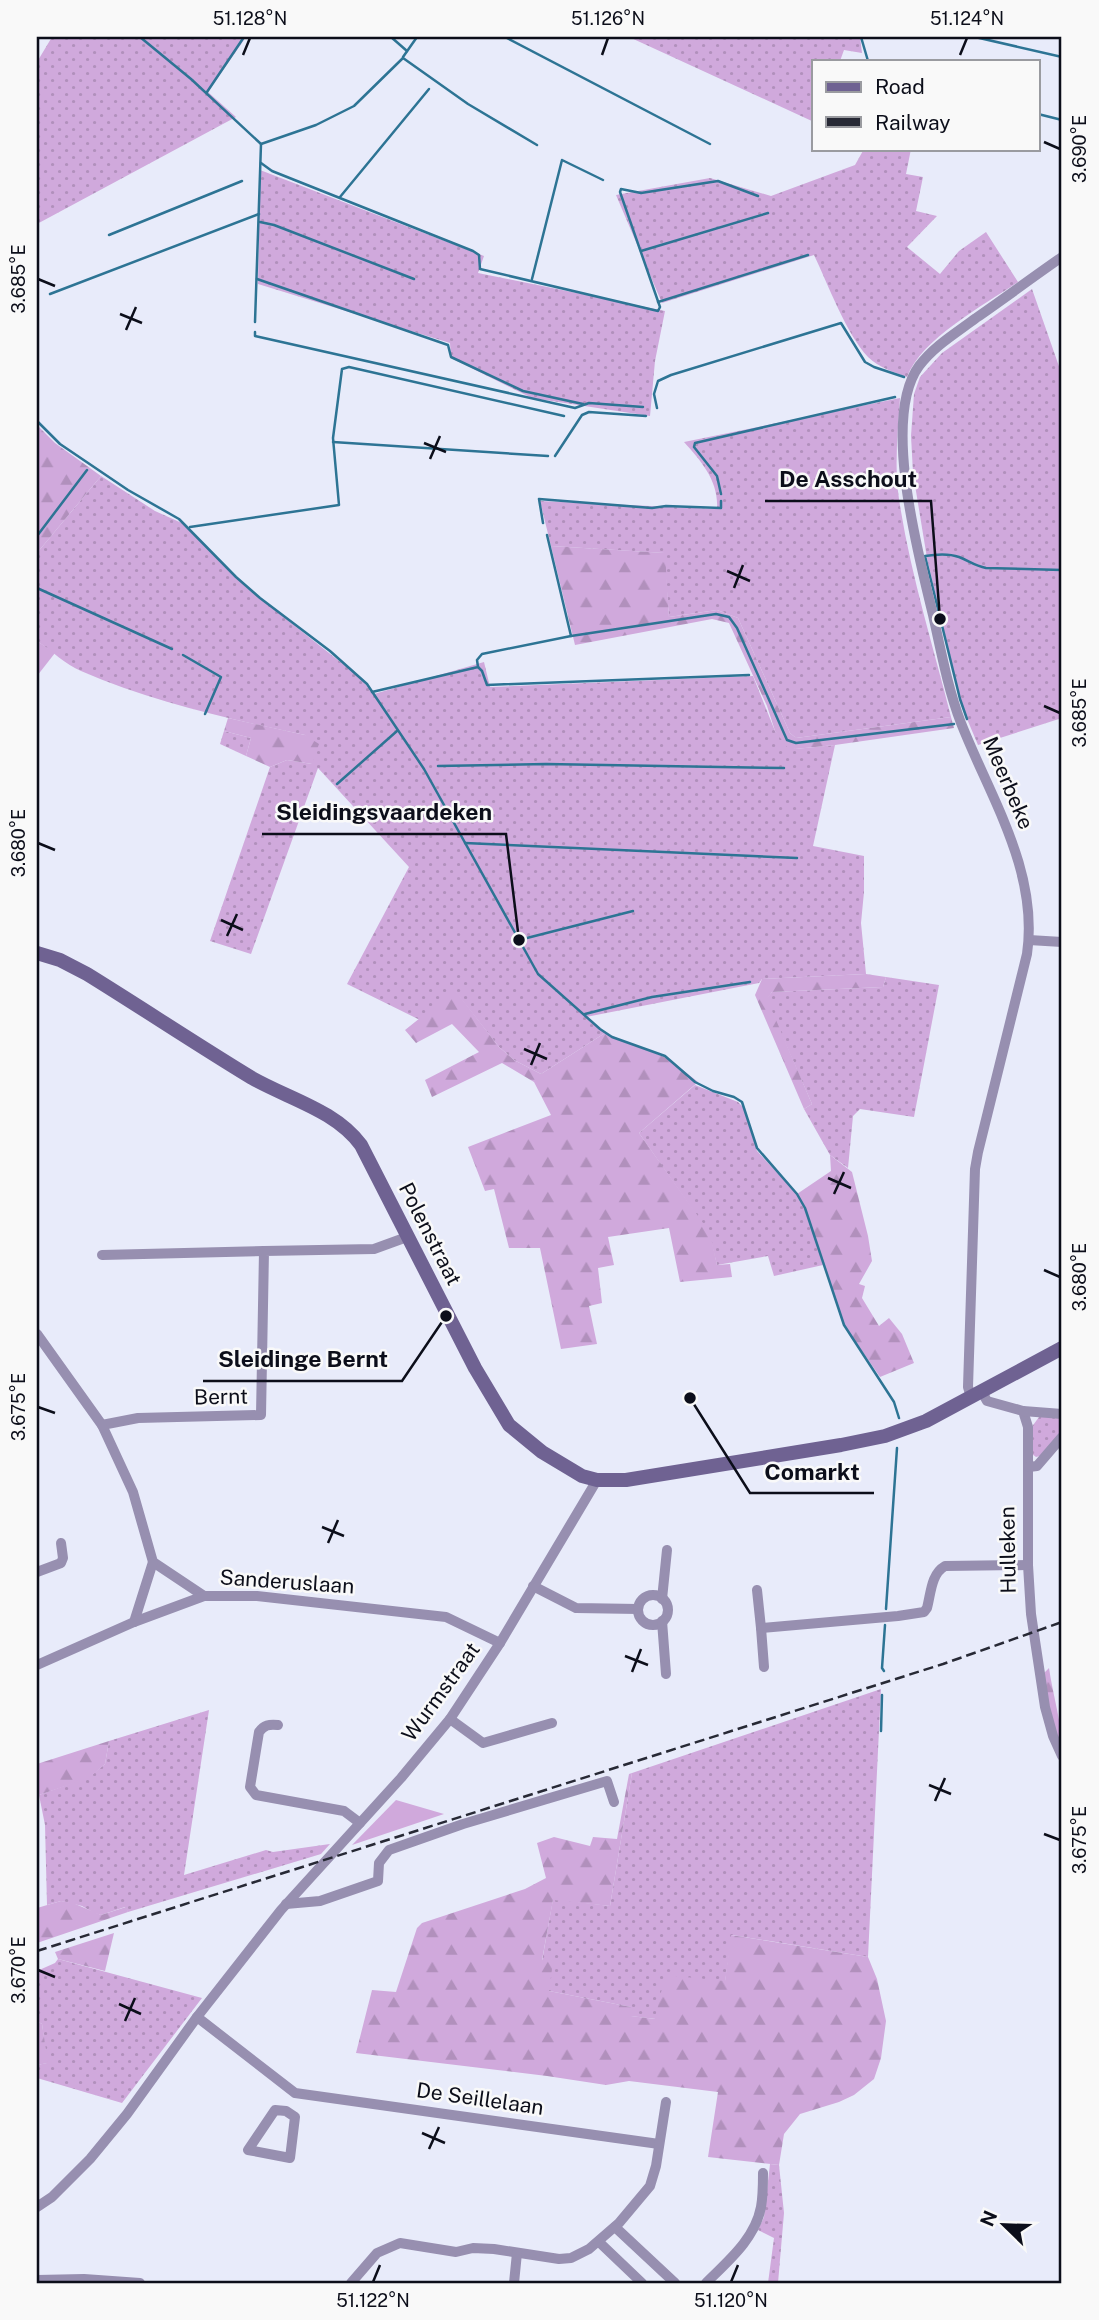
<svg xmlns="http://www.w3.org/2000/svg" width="1099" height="2320" font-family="'Public Sans',sans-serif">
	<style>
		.grass { fill: url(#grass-dots) }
		.forest { fill: url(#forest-firs) }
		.park { fill: #d0a9dc }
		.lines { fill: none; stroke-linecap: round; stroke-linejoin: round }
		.stream { stroke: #2d7494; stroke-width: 2.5 }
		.minor { stroke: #978fb0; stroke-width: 10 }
		.secondary { stroke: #6f6292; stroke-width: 14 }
		.rail { stroke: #272935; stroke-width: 2.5; stroke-dasharray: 10 5; stroke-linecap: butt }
		.ticks { fill: none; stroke: #0c0e1a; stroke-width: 2.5 }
		.labels { text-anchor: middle; stroke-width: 5; stroke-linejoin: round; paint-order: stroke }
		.street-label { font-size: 21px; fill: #0c0e1a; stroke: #f9f9f9 }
		.leader { fill: none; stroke: #0c0e1a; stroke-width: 2.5 }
		.callout-dot { fill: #0c0e1a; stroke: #f9f9f9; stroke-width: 2.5 }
		.callout-label { font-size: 23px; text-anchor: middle; font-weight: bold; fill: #0c0e1a; stroke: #f9f9f9; stroke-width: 5; stroke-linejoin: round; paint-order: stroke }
		.neatline { fill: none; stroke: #0c0e1a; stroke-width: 2.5 }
		.ticks-label { font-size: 18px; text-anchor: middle; fill: #0c0e1a }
	</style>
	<defs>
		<pattern id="grass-dots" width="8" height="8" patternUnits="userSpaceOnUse" patternTransform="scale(1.75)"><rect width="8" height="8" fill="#d0a9dc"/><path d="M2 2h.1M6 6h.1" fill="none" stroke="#b190bc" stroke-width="1.8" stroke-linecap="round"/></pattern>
		<pattern id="forest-firs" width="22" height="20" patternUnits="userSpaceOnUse" patternTransform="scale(1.75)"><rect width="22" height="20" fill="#d0a9dc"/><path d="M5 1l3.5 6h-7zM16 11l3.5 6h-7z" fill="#b190bc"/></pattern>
	</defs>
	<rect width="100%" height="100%" fill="#e8ebfa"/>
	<g class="grass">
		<path d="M 52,37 L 246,37 L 208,92 L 236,117 L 37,224 L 37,62 Z"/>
		<path d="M 629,37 L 860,37 L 862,53 L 844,50 L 840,61 L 814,61 L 814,122 Z"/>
		<path d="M 864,149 L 911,149 L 906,174 L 923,177 L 916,211 L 937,216 L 907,247 L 940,274 L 959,251 L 986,232 L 1018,282 C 984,305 921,339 907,377 C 894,372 879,368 868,357 C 846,334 828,284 814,255 L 662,303 L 616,195 L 710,178 L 771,196 L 855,165 Z"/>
		<path d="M 260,170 L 484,256 L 478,273 L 665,311 L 655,361 L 650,416 L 532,398 L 451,358 L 450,343 L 258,284 Z"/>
		<path d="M 1032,289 L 1062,375 L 1062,718 L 978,745 L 962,707 L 927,558 L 913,473 L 911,436 L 914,394 L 920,377 L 942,353 Z"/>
		<path d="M 900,398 C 898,431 894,466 899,499 C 910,573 933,645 951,717 L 796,738 L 790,733 L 738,618 L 717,610 L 669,617 L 664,553 L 551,546 L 540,501 L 717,509 C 719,481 701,461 684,442 Z"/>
		<path d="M 101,476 L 155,511 L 184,524 L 247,588 L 358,676 L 374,694 L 484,662 L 490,687 L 753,676 L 775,731 L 795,749 L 835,745 L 813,846 L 864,856 L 864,892 L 861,923 L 866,974 L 762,979 L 759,983 L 586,1017 L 605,1033 L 541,1074 L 514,1060 L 499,1047 L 455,991 L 420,1020 L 347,984 L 409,867 L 318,768 L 251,954 L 210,941 L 270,767 L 287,760 L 312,764 L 305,735 C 229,719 152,702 81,671 C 66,665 51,650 37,641 L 37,553 Z"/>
		<path d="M 224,731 L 251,738 L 246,756 L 220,744 Z"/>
		<path d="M 886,977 L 939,985 L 914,1117 L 860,1109 L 853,1116 L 848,1168 L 830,1155 L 804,1109 L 812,1104 L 766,999 L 772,992 L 883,987 Z"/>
		<path d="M 695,1085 L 738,1102 L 743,1107 L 757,1151 L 797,1194 L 805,1208 L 823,1265 L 774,1276 L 768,1256 L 717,1265 L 709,1233 L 639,1133 Z"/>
		<path d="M 1039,1417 L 1058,1417 L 1062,1419 L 1062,1431 L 1040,1456 L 1036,1457 L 1032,1454 L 1031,1428 Z"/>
		<path d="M 881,1689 L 868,1957 L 732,1935 L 725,1982 L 656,2019 L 630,2016 L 631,2007 L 549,1991 L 542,1961 L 553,1899 L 610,1906 L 632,1773 Z"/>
		<path d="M 209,1710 L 184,1875 L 266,1850 L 273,1852 L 330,1844 L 321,1854 L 128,1912 L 125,1907 L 101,1915 L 94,1913 L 82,1906 L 61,1901 L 47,1905 L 45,1825 L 39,1795 L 89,1777 L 105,1764 L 109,1741 Z"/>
		<path d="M 58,1959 L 202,1998 L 122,2103 L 37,2078 L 37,2065 L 47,2063 L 42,2024 L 37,2021 L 37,1971 L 55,1963 Z"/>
		<path d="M 770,2164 L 779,2165 L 784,2213 L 778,2283 L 768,2283 L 774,2238 L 758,2230 L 764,2217 Z"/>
	</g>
	<g class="forest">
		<path d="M 37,425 L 55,443 L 101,476 L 37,553 Z"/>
		<path d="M 551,546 L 665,553 L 669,617 L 717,610 L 738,618 L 790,733 L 796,738 L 951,717 L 954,728 L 835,745 L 795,749 L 787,747 L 775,731 L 767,706 L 729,623 L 712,619 L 575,645 Z"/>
		<path d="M 37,641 L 55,653 L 37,676 Z"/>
		<path d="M 228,718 L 305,735 L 319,744 L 312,764 L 287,760 L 270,767 L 246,756 L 251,738 L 224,731 Z"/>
		<path d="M 866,974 L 886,977 L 883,987 L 772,992 L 767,999 L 812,1104 L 804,1109 L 755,995 L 762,979 Z"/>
		<path d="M 455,990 L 499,1047 L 514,1060 L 541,1074 L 605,1033 L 669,1059 L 698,1082 L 639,1133 L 710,1233 L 717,1265 L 730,1264 L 732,1277 L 680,1282 L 669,1228 L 608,1237 L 614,1265 L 598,1268 L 602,1303 L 589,1306 L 597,1344 L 561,1349 L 540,1248 L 509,1248 L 494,1189 L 485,1191 L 468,1147 L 551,1115 L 534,1082 L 502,1063 L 432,1097 L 425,1080 L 479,1052 L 452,1024 L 416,1043 L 405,1030 Z"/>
		<path d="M 830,1155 L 852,1172 L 868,1236 L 872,1261 L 859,1284 L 865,1286 L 862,1298 L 879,1326 L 889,1318 L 902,1334 L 914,1363 L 880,1377 L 844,1325 L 805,1208 L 797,1194 L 831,1171 Z"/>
		<path d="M 1049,1668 C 1053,1696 1062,1723 1062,1750 L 1054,1731 L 1043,1674 Z"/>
		<path d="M 109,1741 L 105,1764 L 89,1778 L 39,1795 L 37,1785 L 37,1764 Z"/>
		<path d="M 632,1773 L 610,1906 L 553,1900 L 542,1960 L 553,1962 L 549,1991 L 631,2007 L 631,2016 L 655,2019 L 665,1975 L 725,1981 L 731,1935 L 868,1957 L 877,1979 L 886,2021 L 881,2058 L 874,2079 L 854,2095 L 839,2102 L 800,2114 L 784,2134 L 779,2165 L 708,2157 L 718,2092 L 629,2081 L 606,2085 L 547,2076 L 356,2053 L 372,1990 L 396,1992 L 417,1928 L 422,1923 L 525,1889 L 546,1878 L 537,1843 L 554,1837 L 590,1846 L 593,1837 L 617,1839 L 629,1774 Z"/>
		<path d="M 61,1901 L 73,1903 L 101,1915 L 126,1907 L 128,1912 L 37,1943 L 37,1908 Z"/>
		<path d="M 114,1933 L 105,1971 L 58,1959 L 55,1952 Z"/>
		<path d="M 37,2021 L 42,2024 L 48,2063 L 37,2065 Z"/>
	</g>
	<path class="park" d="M 396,1800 L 444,1814 L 352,1845 Z"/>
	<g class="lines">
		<g class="stream">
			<path d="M 140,37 L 191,79 L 261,144 L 255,322"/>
			<path d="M 391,37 L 407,51"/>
			<path d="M 505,37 L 710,144"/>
			<path d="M 861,37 L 868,61"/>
			<path d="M 975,37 L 1062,57"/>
			<path d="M 403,57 L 417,37"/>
			<path d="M 207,92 L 244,37"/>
			<path d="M 1038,114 L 1062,120"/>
			<path d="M 261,144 L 316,125 L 354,106 L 403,58 L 468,104 L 537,145"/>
			<path d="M 261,163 L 272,171 L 473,251 L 479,255 L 480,269 L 658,311 L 660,307 L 620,192 L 621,189 L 641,193 L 718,181 L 758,196"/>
			<path d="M 340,197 L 429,89"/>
			<path d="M 260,222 L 274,225 L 414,279"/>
			<path d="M 109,235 L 242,181"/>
			<path d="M 641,251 L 768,213"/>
			<path d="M 257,279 L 448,345 L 451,357 L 523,391 L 583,404"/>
			<path d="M 532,279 L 562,160 L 603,180"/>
			<path d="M 50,294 L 259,214"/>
			<path d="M 658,302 L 808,255"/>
			<path d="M 255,332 L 255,336 L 575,408 L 589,403 L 643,407"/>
			<path d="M 657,408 L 654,394 L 658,381 L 671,375 L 841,323 L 865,362 L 874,367 L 904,377"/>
			<path d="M 37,421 L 60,444 L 128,490 L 179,519 L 236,577 L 260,598 L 330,651 L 367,684 L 424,769 L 538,974 L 600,1029 L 612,1037 L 665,1056 L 695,1082 L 713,1091 L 734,1097 L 742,1102 L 757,1148 L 797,1194 L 805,1208 L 844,1325 L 894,1402 L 899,1418"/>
			<path d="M 333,442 L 548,456"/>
			<path d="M 555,456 L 582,415 L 589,412 L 646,416"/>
			<path d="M 721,494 L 717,476 L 694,447 L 695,443 L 895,397"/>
			<path d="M 543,523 L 539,499 L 652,508 L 666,506 L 721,508 L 721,501"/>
			<path d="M 190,527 L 339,505 L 333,438 L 342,369 L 349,367 L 564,416"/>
			<path d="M 547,535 L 571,636"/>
			<path d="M 37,536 L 87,470"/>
			<path d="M 37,588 L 172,649"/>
			<path d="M 183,655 L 221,677 L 205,714"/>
			<path d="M 478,667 L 482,671 L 487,685 L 749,675"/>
			<path d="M 372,692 L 478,667 L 477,660 L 482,654 L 571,636 L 716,614 L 729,617 L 737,628 L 787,740 L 796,743 L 954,724"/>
			<path d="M 967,719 L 960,699 L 925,556 C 937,554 948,553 959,557 C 969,561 975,566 986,568 L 1062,570"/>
			<path d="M 438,766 L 546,764 L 784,768"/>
			<path d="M 337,784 L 397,731"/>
			<path d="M 465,843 L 797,858"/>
			<path d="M 519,940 L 633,911"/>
			<path d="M 585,1014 L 652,997 L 750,982"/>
			<path d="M 886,1609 L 897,1448"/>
			<path d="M 884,1671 L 882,1668 L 885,1625"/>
			<path d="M 881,1731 L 882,1695"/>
		</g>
		<g class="minor">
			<path d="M 1029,940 L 1062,942"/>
			<path d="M 102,1255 L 264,1251"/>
			<path d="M 37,1334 L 102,1425 L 133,1492 L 153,1562 L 204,1596"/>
			<path d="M 982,1392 L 987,1401 L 1023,1411 L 1028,1427 L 1028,1565 L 1031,1614 L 1045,1707 L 1053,1736 L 1062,1756"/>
			<path d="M 971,1397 L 968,1387 L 975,1169 L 978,1152 L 1027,954 C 1039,871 990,797 961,723 C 948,689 941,651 933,615 C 919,556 881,418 919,366 C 934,346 956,333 976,318 C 1005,298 1033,277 1062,257"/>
			<path d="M 1023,1411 L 1062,1414"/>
			<path d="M 102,1425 L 138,1418 L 261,1415 L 264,1251 L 374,1249 L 407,1237"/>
			<path d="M 1029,1467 L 1037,1466 L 1062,1437"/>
			<path d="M 37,1572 L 61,1563 L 63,1558 L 61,1543"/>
			<path d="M 533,1586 L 576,1608 L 638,1609"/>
			<path d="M 757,1590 L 761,1628 L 898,1616 L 924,1612 L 927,1608 C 931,1593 931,1574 945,1566 L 1028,1565"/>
			<circle cx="653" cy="1610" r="15"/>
			<path d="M 662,1599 L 667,1550"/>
			<path d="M 662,1621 L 666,1674"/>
			<path d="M 134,1622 L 153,1562"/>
			<path d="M 761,1628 L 764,1667"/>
			<path d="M 37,1665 L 134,1622 L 204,1596 L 257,1596 L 446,1617 L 500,1643"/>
			<path d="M 450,1719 L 483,1743 L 552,1723"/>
			<path d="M 278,1725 C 269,1724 264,1725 259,1732 L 250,1787 L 256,1795 L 344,1811 L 360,1823"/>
			<path d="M 286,1904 L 320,1901 L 378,1881 L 379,1863 L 389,1850 L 463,1824 L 607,1781 L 614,1802"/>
			<path d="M 197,2017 L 295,2093 L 659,2144"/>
			<path d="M 275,2110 L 286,2111 L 295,2117 L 290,2158 L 248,2150 Z"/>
			<path d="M 37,2207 L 52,2197 L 90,2159 L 127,2114 L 197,2017 L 281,1910 L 401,1778 L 450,1719 L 500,1643 L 597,1480"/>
			<path d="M 615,2227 L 675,2283"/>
			<path d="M 599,2242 L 642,2283"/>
			<path d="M 37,2280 L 84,2279 L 140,2283"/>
			<path d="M 351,2283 L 377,2253 L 400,2243 L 456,2252 L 473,2248 L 494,2249 L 559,2259 L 571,2258 L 589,2249 L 619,2223 L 650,2186 L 656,2166 L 666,2102"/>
			<path d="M 514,2283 L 517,2253"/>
			<path d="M 706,2283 C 728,2261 755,2239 761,2207 C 763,2196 763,2184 763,2173"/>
		</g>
		<path class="secondary" d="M 37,953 L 60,960 L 87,974 C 142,1008 196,1044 252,1078 C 289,1099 335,1110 361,1145 L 475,1368 L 509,1425 L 542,1452 L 582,1476 L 597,1480 L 626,1480 L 841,1445 L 885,1436 L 926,1421 L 1062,1348"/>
		<path class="rail" d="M 37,1951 L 943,1664 L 1062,1622"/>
	</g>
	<path class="ticks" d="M 243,55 L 250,38M 602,55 L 608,38M 960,55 L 967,38M 1044,142 L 1060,149M 38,279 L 55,286M 120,314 L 142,323M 126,330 L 136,307M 424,443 L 446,452M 430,459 L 440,436M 727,571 L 750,581M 734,588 L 743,565M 1044,706 L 1060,713M 38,843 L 55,850M 221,920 L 243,930M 227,936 L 237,914M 524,1049 L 547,1059M 531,1065 L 540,1043M 828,1178 L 851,1188M 834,1194 L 844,1172M 1044,1270 L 1060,1277M 38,1407 L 55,1413M 322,1527 L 344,1536M 328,1543 L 338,1520M 625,1656 L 648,1665M 632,1672 L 641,1649M 929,1785 L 951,1794M 935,1801 L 945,1778M 1044,1834 L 1060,1840M 38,1970 L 55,1977M 119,2004 L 141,2014M 125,2021 L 135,1998M 422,2133 L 445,2143M 429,2149 L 439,2127M 373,2282 L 380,2265M 731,2282 L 738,2265"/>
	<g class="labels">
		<g class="street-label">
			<text transform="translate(1008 783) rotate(67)" y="7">Meerbeke</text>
			<text transform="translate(430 1234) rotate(63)" y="7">Polenstraat</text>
			<text transform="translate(221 1397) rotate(-1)" y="7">Bernt</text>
			<text transform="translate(1008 1550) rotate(-91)" y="7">Hulleken</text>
			<text transform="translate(287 1582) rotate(4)" y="7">Sanderuslaan</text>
			<text transform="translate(441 1692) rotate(-54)" y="7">Wurmstraat</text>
			<text transform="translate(480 2099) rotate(8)" y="7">De Seillelaan</text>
		</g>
	</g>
	<path class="leader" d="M940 619L931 501H765M519 940L506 834H262M446 1316L402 1381H203M690 1398L750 1493H874"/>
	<g class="callout-dot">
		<circle cx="940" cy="619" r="7"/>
		<circle cx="519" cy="940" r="7"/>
		<circle cx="446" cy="1316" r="7"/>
		<circle cx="690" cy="1398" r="7"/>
	</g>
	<g class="callout-label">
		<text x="848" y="487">De Asschout</text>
		<text x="384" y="820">Sleidingsvaardeken</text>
		<text x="303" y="1367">Sleidinge Bernt</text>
		<text x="812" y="1480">Comarkt</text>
	</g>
	<rect width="1099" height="2320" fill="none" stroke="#f9f9f9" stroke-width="77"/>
	<rect x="812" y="60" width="228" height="91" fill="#f9f9f9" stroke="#9a9ba0" stroke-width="2"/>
	<rect x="826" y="82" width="35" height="10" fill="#6f6292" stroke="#9a9ba0" stroke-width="2"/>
	<text x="875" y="94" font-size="21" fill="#0c0e1a">Road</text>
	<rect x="826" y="117" width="35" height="10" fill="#272935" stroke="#9a9ba0" stroke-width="2"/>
	<text x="875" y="130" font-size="21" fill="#0c0e1a">Railway</text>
	<g transform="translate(1004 2225) rotate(293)" stroke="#f9f9f9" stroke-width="5" paint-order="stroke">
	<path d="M0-5L12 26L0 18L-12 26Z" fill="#0c0e1a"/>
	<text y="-10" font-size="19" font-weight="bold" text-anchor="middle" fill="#0c0e1a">N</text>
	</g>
	<rect x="38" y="38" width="1022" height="2244" class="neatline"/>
	<g class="ticks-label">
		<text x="250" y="25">51.128°N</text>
		<text x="608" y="25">51.126°N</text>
		<text x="967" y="25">51.124°N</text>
		<text transform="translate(1080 149) rotate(-90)" y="6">3.690°E</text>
		<text transform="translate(19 279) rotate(-90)" y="6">3.685°E</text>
		<text transform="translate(1080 713) rotate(-90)" y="6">3.685°E</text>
		<text transform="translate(19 843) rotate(-90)" y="6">3.680°E</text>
		<text transform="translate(1080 1277) rotate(-90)" y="6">3.680°E</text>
		<text transform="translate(19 1407) rotate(-90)" y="6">3.675°E</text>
		<text transform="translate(1080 1840) rotate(-90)" y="6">3.675°E</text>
		<text transform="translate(19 1970) rotate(-90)" y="6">3.670°E</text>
		<text x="373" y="2307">51.122°N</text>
		<text x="731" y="2307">51.120°N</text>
	</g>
</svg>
